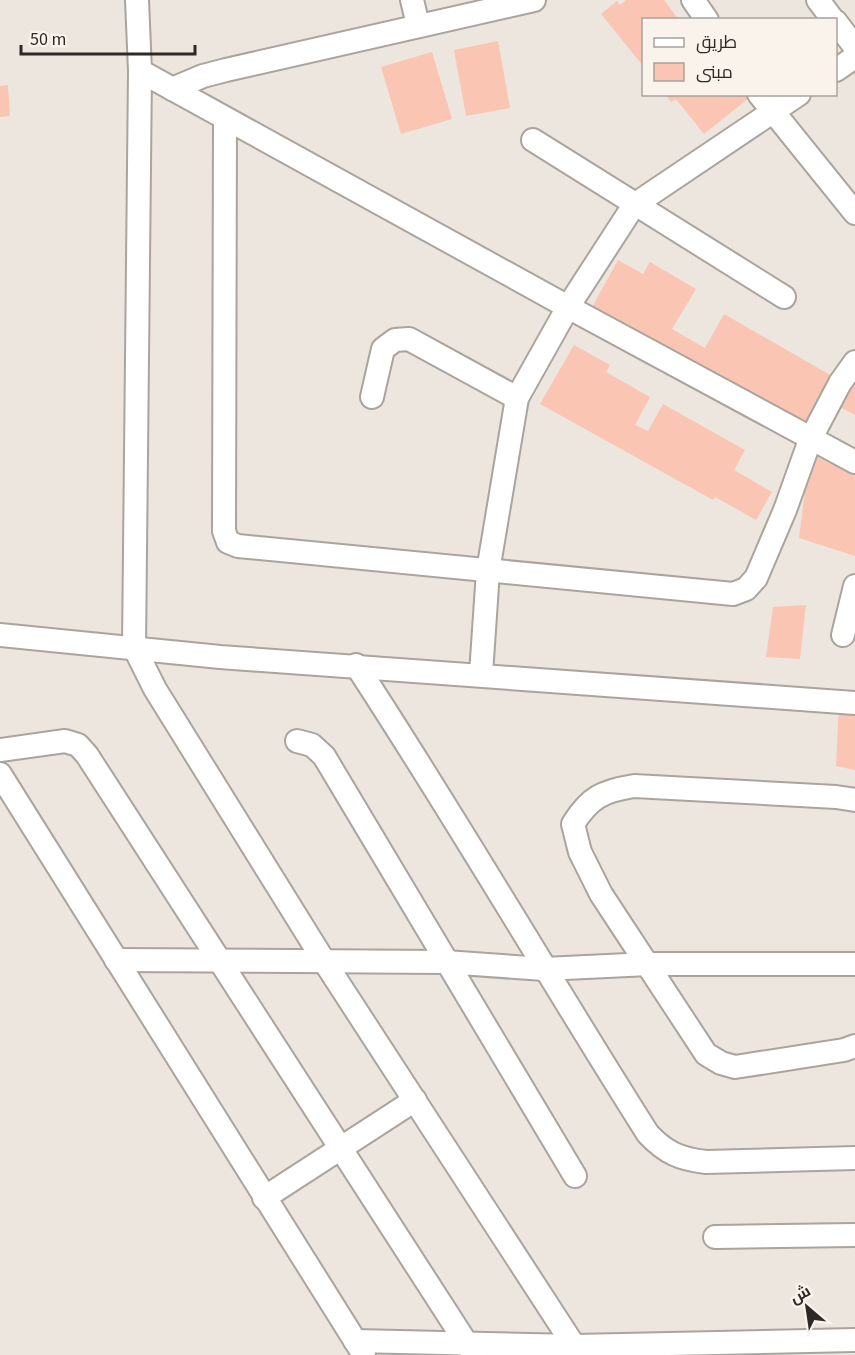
<svg xmlns="http://www.w3.org/2000/svg" width="855" height="1355" font-family="'Source Sans 3',Cairo,sans-serif">
	<style>
		.building { fill: #fbc5b3 }
		.lines { fill: none; stroke-linecap: round; stroke-linejoin: round }
		.street-casing { stroke: #aaa49d; stroke-width: 26 }
		.street { stroke: #fff; stroke-width: 22 }
	</style>
	<rect width="100%" height="100%" fill="#ede6de"/>
	<g class="building">
		<path d="M 626,0 L 664,0 L 679,20 L 644,20 L 644,67 L 601,14 L 617,1 L 620,5 Z"/>
		<path d="M 498,41 L 510,108 L 466,116 L 454,50 Z"/>
		<path d="M 432,52 L 452,119 L 401,134 L 381,67 Z"/>
		<path d="M 8,85 L 10,116 L 0,117 L 0,86 Z"/>
		<path d="M 665,94 L 746,94 L 749,98 L 704,134 L 676,99 L 671,102 Z"/>
		<path d="M 618,260 L 643,274 L 650,262 L 696,289 L 672,329 L 705,348 L 724,314 L 832,376 L 802,428 L 592,307 Z"/>
		<path d="M 574,345 L 610,365 L 606,372 L 650,397 L 635,425 L 648,431 L 663,404 L 745,450 L 734,470 L 772,492 L 756,520 L 715,497 L 713,500 L 540,404 Z"/>
		<path d="M 855,384 L 855,415 L 840,407 Z"/>
		<path d="M 815,456 L 855,476 L 855,556 L 799,538 L 805,491 Z"/>
		<path d="M 806,605 L 800,659 L 766,657 L 773,607 Z"/>
		<path d="M 839,706 L 855,708 L 855,770 L 836,766 Z"/>
	</g>
	<g class="lines">
		<g class="street-casing">
			<g id="street">
				<path d="M 137,0 L 140,71 L 568,307 L 855,462"/>
				<path d="M 412,0 L 418,25"/>
				<path d="M 693,0 L 707,20"/>
				<path d="M 818,0 L 833,20"/>
				<path d="M 836,22 L 855,47"/>
				<path d="M 836,70 L 855,57"/>
				<path d="M 140,71 L 134,647 L 155,689 L 324,961 L 580,1355"/>
				<path d="M 172,89 L 203,76 L 226,70 L 534,0"/>
				<path d="M 759,94 L 855,213"/>
				<path d="M 225,120 L 224,531 L 228,542 L 238,546 L 733,594 L 746,589 L 756,578 L 785,510 L 810,440 L 840,383 L 855,362"/>
				<path d="M 533,140 L 784,297"/>
				<path d="M 372,397 L 383,349 L 395,340 L 409,339 L 517,398"/>
				<path d="M 0,635 L 220,657 L 855,703"/>
				<path d="M 843,635 L 855,586"/>
				<path d="M 356,665 C 457,819 549,978 648,1134 C 666,1153 680,1159 706,1162 L 855,1158"/>
				<path d="M 481,674 L 488,571 L 517,398 L 568,307 L 634,205 L 799,94"/>
				<path d="M 297,741 L 312,745 L 324,756 L 575,1176"/>
				<path d="M 0,750 L 65,741 L 78,745 L 87,755 L 474,1355"/>
				<path d="M 0,774 L 364,1355"/>
				<path d="M 855,800 L 836,797 L 634,786 C 603,791 590,797 573,824 L 580,852 L 601,894 L 706,1054 L 721,1063 L 735,1067 L 844,1050 L 855,1046"/>
				<path d="M 116,960 L 445,962 L 544,969 L 649,964 L 855,964"/>
				<path d="M 264,1198 L 415,1100"/>
				<path d="M 715,1237 L 855,1235"/>
				<path d="M 355,1341 L 575,1346 L 855,1340"/>
			</g>
		</g>
		<use href="#street" class="street"/>
	</g>
	<rect x="642" y="18" width="195" height="78" fill="#faf3eb" stroke="#a8a29c" stroke-width="1.5"/>
	<rect x="654" y="38" width="30" height="9" fill="#ffffff" stroke="#a8a29c" stroke-width="1.5"/>
	<text x="696" y="48" font-size="18" fill="#2c2926">طريق</text>
	<rect x="654" y="63" width="30" height="18" fill="#fbc5b3" stroke="#a8a29c" stroke-width="1.5"/>
	<text x="696" y="78" font-size="18" fill="#2c2926">مبنى</text>
	<g transform="translate(807 1307) rotate(331)" stroke="#faf3eb" stroke-width="4.5" paint-order="stroke">
	<path d="M0-4.5L10 22L0 15L-10 22Z" fill="#2c2926"/>
	<text y="-9" font-size="16" font-weight="bold" text-anchor="middle" fill="#2c2926">ش</text>
	</g>
	<path d="M21 45v9h174v-9" fill="none" stroke="#2c2926" stroke-width="3"/>
	<text x="30" y="45" font-size="18" fill="#2c2926" stroke="#faf3eb" stroke-width="4.5" paint-order="stroke">50 m</text>
</svg>
